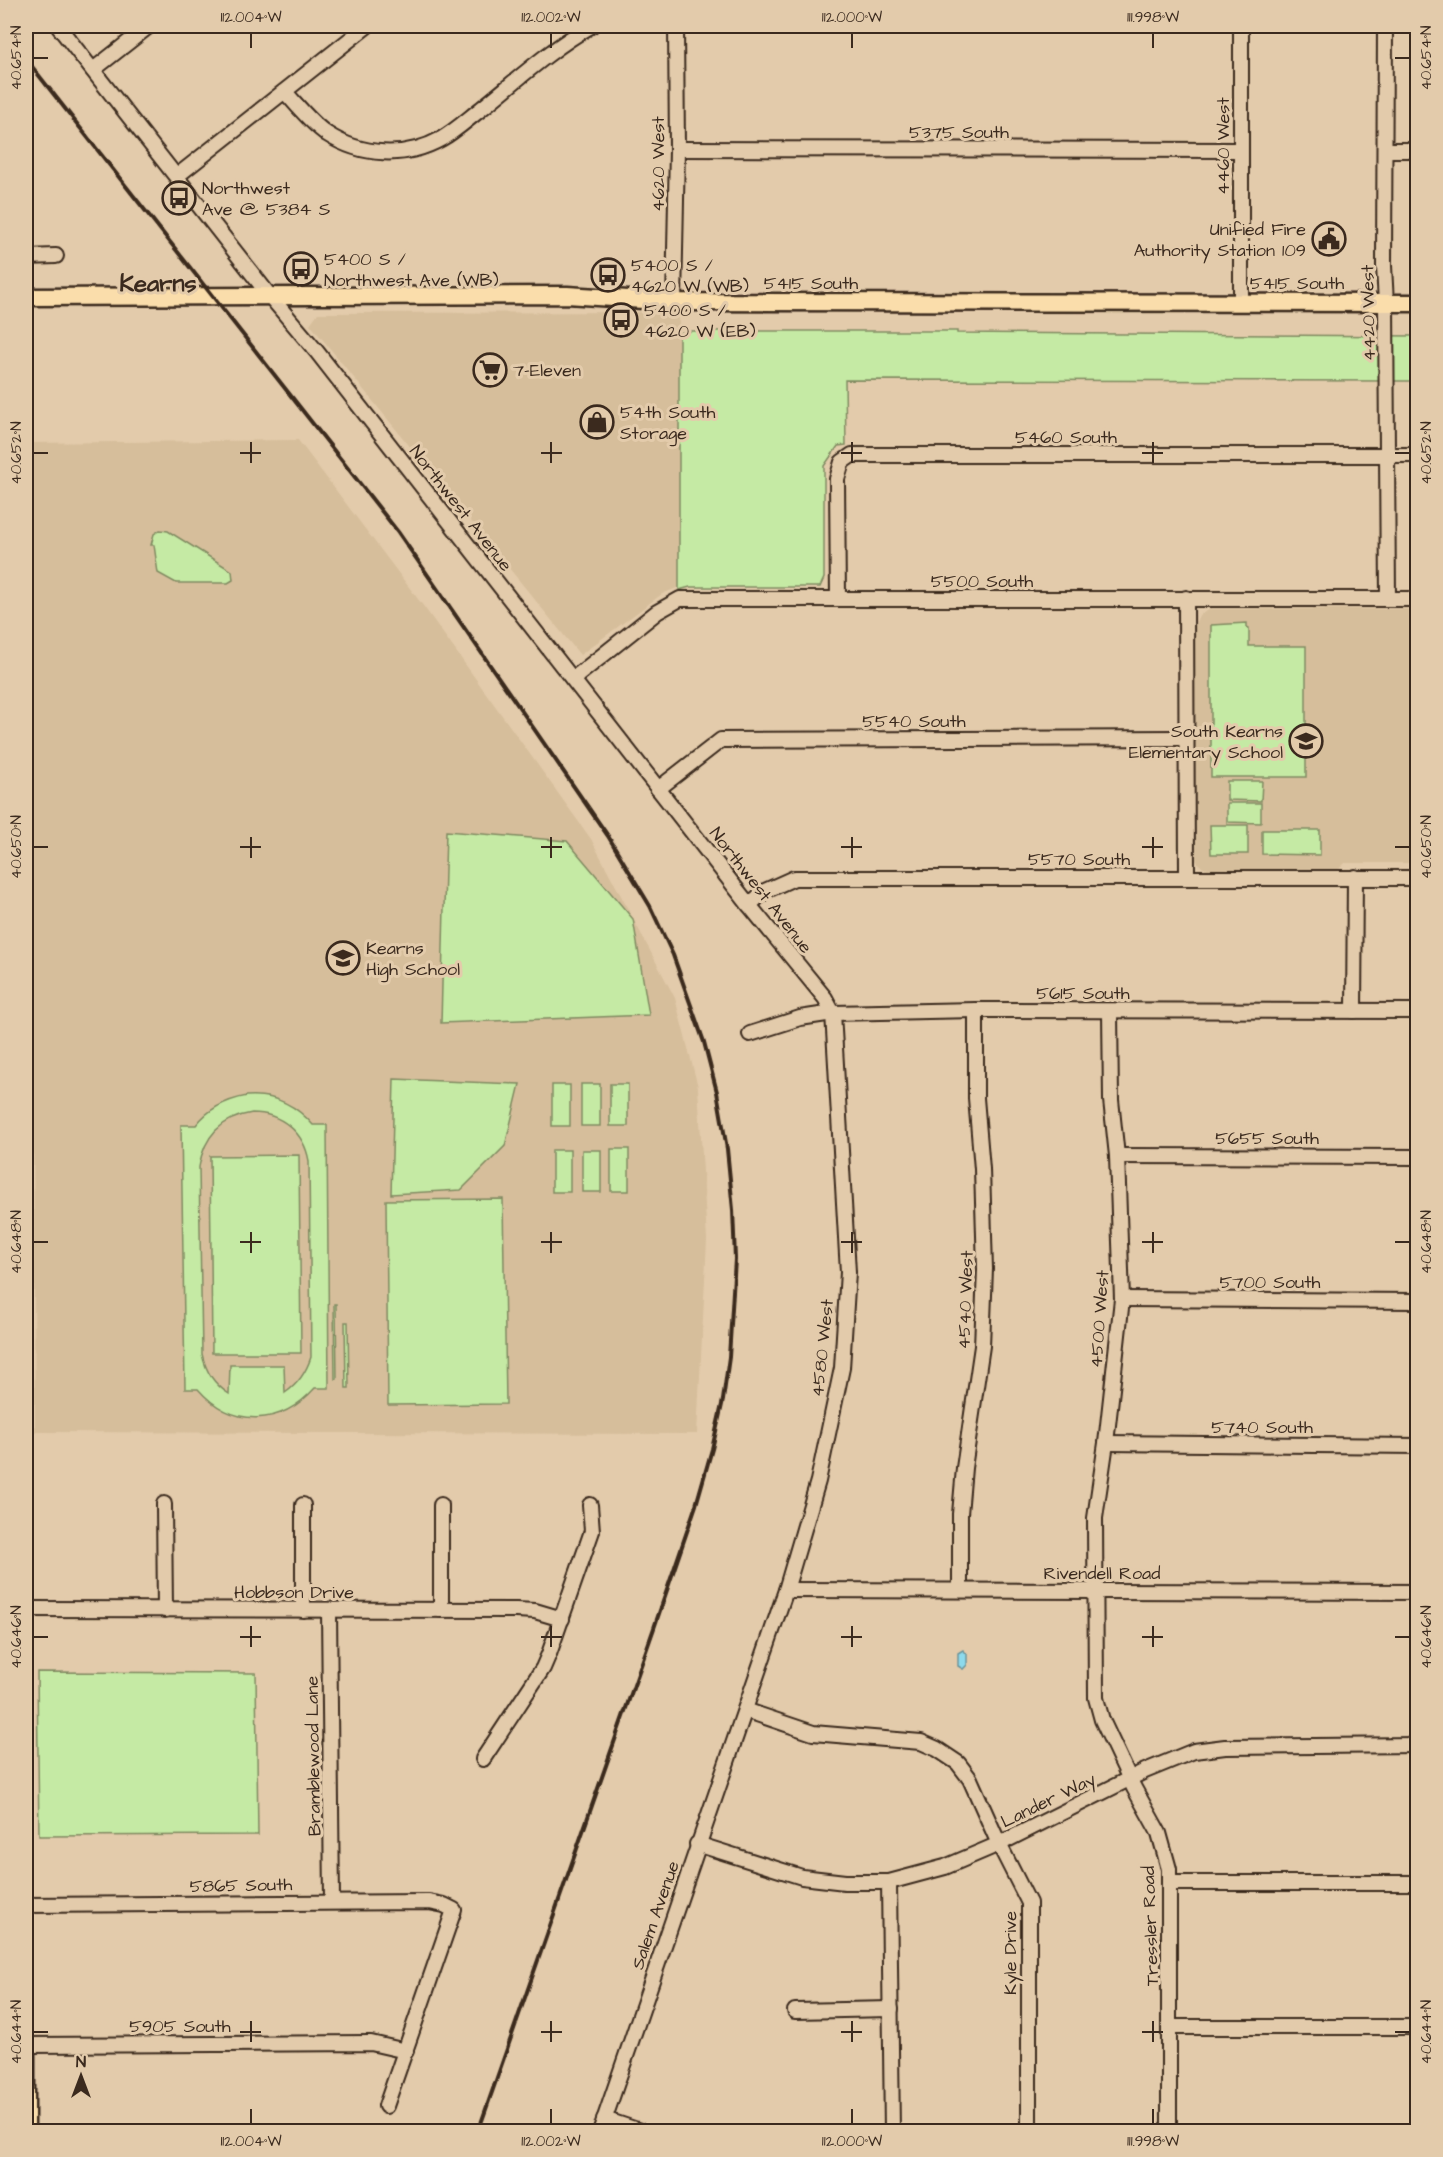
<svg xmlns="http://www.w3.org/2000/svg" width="1443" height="2157" font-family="'Architects Daughter',sans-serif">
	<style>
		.built { fill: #d6be9b }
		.green { fill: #c5eaa4; stroke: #808a61; stroke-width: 1.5; fill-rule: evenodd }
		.water { fill: #8ddaec; stroke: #6c949a; stroke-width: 1.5 }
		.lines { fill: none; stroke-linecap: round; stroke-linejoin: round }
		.minor-casing { stroke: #3b2a1e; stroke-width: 18 }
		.major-casing { stroke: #3b2a1e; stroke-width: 21 }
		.minor { stroke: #e3cbab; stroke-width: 14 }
		.major { stroke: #faddab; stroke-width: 16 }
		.rail { stroke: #3b2a1e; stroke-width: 4 }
		.ticks { fill: none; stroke: #3b2a1e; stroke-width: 2 }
		.labels { text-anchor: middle; stroke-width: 6; stroke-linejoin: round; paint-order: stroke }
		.street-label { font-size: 18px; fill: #3b2a1e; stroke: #e3cbab }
		.poi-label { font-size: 18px; fill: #3b2a1e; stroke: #e3cbab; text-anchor: start }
		.district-label { font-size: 24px; font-weight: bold; fill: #3b2a1e; stroke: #e3cbab }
		.neatline { fill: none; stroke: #3b2a1e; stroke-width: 2 }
		.ticks-label { font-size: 15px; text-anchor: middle; fill: #3b2a1e }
	</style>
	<rect width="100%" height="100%" fill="#e3cbab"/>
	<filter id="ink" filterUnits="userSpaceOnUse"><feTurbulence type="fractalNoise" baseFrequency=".0167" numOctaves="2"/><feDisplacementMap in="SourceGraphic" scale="12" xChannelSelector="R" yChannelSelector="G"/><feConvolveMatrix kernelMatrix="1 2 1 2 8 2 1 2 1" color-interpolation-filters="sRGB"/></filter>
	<g filter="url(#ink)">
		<g class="built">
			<path d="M 679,312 L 679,587 L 662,594 L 580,655 L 310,324 L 318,313 Z"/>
			<path d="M 298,440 L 424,607 L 591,839 L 675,998 L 698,1087 L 707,1240 L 697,1434 L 35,1432 L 30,627 L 26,612 L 26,443 Z"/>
			<path d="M 1211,609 L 1417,609 L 1417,870 L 1411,863 L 1345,863 L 1338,870 L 1213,870 L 1203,868 L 1197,862 L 1194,854 L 1194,627 L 1199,615 Z"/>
		</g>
		<g class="green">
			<path d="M 689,331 L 957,331 L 957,333 L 1417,336 L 1417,381 L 845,380 L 846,445 L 838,446 L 824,466 L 824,578 L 820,587 L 690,587 L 679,590 L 679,333 Z"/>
			<path d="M 160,530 L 168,531 L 232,571 L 233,580 L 228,583 L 176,583 L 158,573 L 154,545 L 151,545 L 154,534 Z"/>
			<path d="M 1247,623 L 1247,627 L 1249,628 L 1249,646 L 1306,646 L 1306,777 L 1211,777 L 1211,625 Z"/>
			<path d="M 1227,781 L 1262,781 L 1261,801 L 1227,800 Z"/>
			<path d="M 1227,803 L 1261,803 L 1261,823 L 1227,822 Z"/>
			<path d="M 1210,825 L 1248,825 L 1248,854 L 1211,854 Z"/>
			<path d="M 1262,830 L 1320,830 L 1320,855 L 1262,854 Z"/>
			<path d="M 446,831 L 567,841 L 633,919 L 649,1015 L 441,1023 Z"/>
			<path d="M 394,1079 L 520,1084 L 505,1146 L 461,1190 L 391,1194 Z"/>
			<rect x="581" y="1084" width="19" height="42"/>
			<rect x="610" y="1084" width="18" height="42"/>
			<rect x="552" y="1085" width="18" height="41"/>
			<path d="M 247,1096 C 274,1094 295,1104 313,1125 L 327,1125 L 329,1388 L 315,1388 C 281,1426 233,1429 198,1389 L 185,1389 L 181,1125 L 196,1125 C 209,1108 226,1100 247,1096 ZM 252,1113 C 281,1113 304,1132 309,1161 L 311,1357 C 306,1373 298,1384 285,1393 L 284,1365 L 230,1365 L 229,1394 C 214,1384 206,1372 202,1354 L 199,1167 C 204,1136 221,1118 252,1113 Z"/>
			<rect x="611" y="1149" width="18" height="42"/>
			<rect x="552" y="1150" width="18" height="42"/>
			<rect x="582" y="1150" width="19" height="42"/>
			<path d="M 299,1155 L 301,1353 L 212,1353 L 210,1156 Z"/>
			<path d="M 503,1199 L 506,1404 L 388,1405 L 386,1200 Z"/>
			<path d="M 334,1304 L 336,1304 L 336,1306 L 337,1379 L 335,1379 Z"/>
			<path d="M 345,1322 L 348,1322 L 349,1388 L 346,1388 Z"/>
			<path d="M 37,1672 L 256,1673 L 258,1835 L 39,1836 Z"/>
		</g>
		<path class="water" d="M 963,1650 L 967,1654 L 967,1665 L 963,1669 L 958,1666 L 958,1653 Z"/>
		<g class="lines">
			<g class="minor-casing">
				<g id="minor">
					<path d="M 58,26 L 269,295 L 317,352 L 749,905 L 825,998 L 833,1013 L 848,1272 L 842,1368 L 818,1481 L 786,1590 L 600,2132"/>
					<path d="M 1385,26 L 1384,266 L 1386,303 L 1388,599"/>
					<path d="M 93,70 L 149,26"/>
					<path d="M 285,92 C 298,106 311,123 327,134 C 361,156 405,159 441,139 C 455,131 468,119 481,109 C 517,80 552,48 591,26"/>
					<path d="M 677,149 L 1241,150"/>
					<path d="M 1385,150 L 1418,150"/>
					<path d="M 177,176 L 367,26"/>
					<path d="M 26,257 L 56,256"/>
					<path d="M 674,302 L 677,149 L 676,26"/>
					<path d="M 1241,303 L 1241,26"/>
					<path d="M 1186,598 L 1187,877"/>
					<path d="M 838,599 L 837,479 L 842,462 L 852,455 L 1418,455"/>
					<path d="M 573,679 L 657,612 L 680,599 L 1418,599"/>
					<path d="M 658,789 L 721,740 L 1187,738"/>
					<path d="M 749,905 L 765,891 L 794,878 L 1418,878"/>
					<path d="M 1110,1011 L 1111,1100 L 1117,1156 L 1122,1299 L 1106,1443 L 1095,1518 L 1096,1698 L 1102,1720 L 1134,1788 L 1159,1833 L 1169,1869 L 1169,2132"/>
					<path d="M 1354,1011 L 1355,877"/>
					<path d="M 750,1034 L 800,1018 L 833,1013 L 976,1010 L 1418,1011"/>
					<path d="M 1117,1156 L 1418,1157"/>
					<path d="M 1122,1299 L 1418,1301"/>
					<path d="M 1106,1443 L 1418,1446"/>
					<path d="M 164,1504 L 165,1610"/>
					<path d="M 303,1505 L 303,1610"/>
					<path d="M 786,1590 L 1418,1592"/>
					<path d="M 960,1590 L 960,1514 L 964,1468 L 982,1346 L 985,1269 L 982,1169 L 976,1098 L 976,1010"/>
					<path d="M 26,1609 L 516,1610 L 535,1611 L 562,1619"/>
					<path d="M 329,1610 L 332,1902"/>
					<path d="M 441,1610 L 441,1505"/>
					<path d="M 745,1710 L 813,1733 L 921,1742 L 937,1749 L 958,1763 L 970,1779 L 999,1844 L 1029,1903 L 1029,2132"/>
					<path d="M 483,1759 L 543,1668 L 549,1654 L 592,1531 L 590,1505"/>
					<path d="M 697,1844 L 802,1877 L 845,1882 L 889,1882 L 945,1867 L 999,1844 L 1145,1771 L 1194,1751 L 1225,1747 L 1418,1745"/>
					<path d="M 889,1882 L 892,2132"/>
					<path d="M 1170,1883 L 1418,1883"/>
					<path d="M 26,1905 L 429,1902 L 444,1905 L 454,1910 L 386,2106"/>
					<path d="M 795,2011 L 891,2009"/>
					<path d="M 1170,2027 L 1418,2027"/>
					<path d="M 26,2045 L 371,2043 L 406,2051"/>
					<path d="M 604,2119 L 643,2132"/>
				</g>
			</g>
			<g class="major-casing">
				<g id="major">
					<path d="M 26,297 L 567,295 L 674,302 L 1418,303"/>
					<path d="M 26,2045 L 26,2132"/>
				</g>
			</g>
			<use href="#minor" class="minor"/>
			<use href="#major" class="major"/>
			<path class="rail" d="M 26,59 L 398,532 L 608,836 L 650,906 L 673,955 L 704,1042 L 717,1092 L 727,1149 L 733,1210 L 735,1259 L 729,1357 L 723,1400 L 712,1449 L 696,1505 L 654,1628 L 478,2132"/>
		</g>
	</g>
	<path class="ticks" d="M 251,33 L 251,48M 551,33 L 551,48M 852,33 L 852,48M 1153,33 L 1153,48M 33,58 L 48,58M 1395,58 L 1410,58M 251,442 L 251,463M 551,442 L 551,463M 852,442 L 852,463M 1153,442 L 1153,463M 33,453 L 48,453M 240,453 L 261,453M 541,453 L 562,453M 841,453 L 862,453M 1142,453 L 1163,453M 1395,453 L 1410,453M 251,837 L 251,858M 551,837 L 551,858M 852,837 L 852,858M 1153,837 L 1153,858M 33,847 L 48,847M 240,847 L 261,847M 541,847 L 562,847M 841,847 L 862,847M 1142,847 L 1163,847M 1395,847 L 1410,847M 251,1232 L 251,1253M 551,1232 L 551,1253M 852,1232 L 852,1253M 1153,1232 L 1153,1253M 33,1242 L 48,1242M 240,1242 L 261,1242M 541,1242 L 562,1242M 841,1242 L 862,1242M 1142,1242 L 1163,1242M 1395,1242 L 1410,1242M 251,1626 L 251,1647M 551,1626 L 551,1647M 852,1626 L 852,1647M 1153,1626 L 1153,1647M 33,1637 L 48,1637M 240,1637 L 261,1637M 541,1637 L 562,1637M 841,1637 L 862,1637M 1142,1637 L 1163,1637M 1395,1637 L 1410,1637M 251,2021 L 251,2042M 551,2021 L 551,2042M 852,2021 L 852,2042M 1153,2021 L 1153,2042M 33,2032 L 48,2032M 240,2032 L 261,2032M 541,2032 L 562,2032M 841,2032 L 862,2032M 1142,2032 L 1163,2032M 1395,2032 L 1410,2032M 251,2109 L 251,2124M 551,2109 L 551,2124M 852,2109 L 852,2124M 1153,2109 L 1153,2124"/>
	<defs>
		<g id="bus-ring" transform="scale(1.725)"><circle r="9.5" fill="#e3cbab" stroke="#3b2a1e" stroke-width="1.5"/><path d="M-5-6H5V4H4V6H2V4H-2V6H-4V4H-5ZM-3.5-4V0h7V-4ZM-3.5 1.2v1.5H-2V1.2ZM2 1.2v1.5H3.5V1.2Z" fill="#3b2a1e"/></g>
		<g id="civic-ring" transform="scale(1.725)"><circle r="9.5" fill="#e3cbab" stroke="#3b2a1e" stroke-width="1.5"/><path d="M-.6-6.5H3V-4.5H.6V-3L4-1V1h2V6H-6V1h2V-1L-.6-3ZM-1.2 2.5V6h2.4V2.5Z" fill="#3b2a1e"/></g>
		<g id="supermarket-ring" transform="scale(1.725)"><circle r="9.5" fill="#e3cbab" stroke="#3b2a1e" stroke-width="1.5"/><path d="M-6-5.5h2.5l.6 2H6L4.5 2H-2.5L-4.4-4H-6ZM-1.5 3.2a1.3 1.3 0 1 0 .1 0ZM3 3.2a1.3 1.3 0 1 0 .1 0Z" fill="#3b2a1e"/></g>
		<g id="shop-ring" transform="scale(1.725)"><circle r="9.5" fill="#e3cbab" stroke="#3b2a1e" stroke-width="1.5"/><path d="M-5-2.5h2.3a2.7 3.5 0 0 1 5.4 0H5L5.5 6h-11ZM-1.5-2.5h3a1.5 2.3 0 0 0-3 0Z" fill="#3b2a1e"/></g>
		<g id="school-ring" transform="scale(1.725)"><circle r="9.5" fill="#e3cbab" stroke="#3b2a1e" stroke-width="1.5"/><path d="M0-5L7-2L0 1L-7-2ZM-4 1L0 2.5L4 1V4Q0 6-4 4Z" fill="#3b2a1e"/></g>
	</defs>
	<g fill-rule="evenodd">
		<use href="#bus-ring" x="179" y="198"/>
		<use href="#civic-ring" x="1329" y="239"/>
		<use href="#bus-ring" x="301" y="269"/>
		<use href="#bus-ring" x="608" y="275"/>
		<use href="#bus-ring" x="621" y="320"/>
		<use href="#supermarket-ring" x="490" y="370"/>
		<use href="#shop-ring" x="597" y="422"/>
		<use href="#school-ring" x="1306" y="741"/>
		<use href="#school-ring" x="343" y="958"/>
	</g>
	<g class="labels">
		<g class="street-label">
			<text x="959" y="138">5375 South</text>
			<text transform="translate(1223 146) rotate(-90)" y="6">4460 West</text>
			<text transform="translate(658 164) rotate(-90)" y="6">4620 West</text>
			<text x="811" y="289">5415 South</text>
			<text x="1297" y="289">5415 South</text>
			<text transform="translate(1368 313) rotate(-91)" y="6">4420 West</text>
			<text x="1066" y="443">5460 South</text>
			<text transform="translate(461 508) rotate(52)" y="6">Northwest Avenue</text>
			<text x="982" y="587">5500 South</text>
			<text x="914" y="727">5540 South</text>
			<text x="1079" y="865">5570 South</text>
			<text transform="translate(761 890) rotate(52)" y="6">Northwest Avenue</text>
			<text x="1083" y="999">5615 South</text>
			<text x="1267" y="1144">5655 South</text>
			<text x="1270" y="1288">5700 South</text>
			<text transform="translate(965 1300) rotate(-88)" y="6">4540 West</text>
			<text transform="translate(1099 1319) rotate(-86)" y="6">4500 West</text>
			<text transform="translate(822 1348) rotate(-84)" y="6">4580 West</text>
			<text x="1262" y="1433">5740 South</text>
			<text x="1102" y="1579">Rivendell Road</text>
			<text x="294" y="1598">Hobbson Drive</text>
			<text transform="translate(313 1756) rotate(-91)" y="6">Bramblewood Lane</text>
			<text transform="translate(1048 1800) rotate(-26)" y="6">Lander Way</text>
			<text transform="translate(241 1885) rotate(-1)" y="6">5865 South</text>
			<text transform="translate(655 1915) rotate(-71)" y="6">Salem Avenue</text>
			<text transform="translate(1150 1926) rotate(-92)" y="6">Tressler Road</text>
			<text transform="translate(1010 1953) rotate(-90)" y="6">Kyle Drive</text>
			<text x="180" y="2032">5905 South</text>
		</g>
		<g class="poi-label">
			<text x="202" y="194">Northwest<tspan x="202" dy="21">Ave @ 5384 S</tspan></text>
			<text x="1306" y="235" text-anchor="end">Unified Fire<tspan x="1306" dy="21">Authority Station 109</tspan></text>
			<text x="324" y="265">5400 S /<tspan x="324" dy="21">Northwest Ave (WB)</tspan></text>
			<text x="631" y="271">5400 S /<tspan x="631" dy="21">4620 W (WB)</tspan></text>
			<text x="644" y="316">5400 S /<tspan x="644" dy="21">4620 W (EB)</tspan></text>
			<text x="513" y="376">7-Eleven</text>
			<text x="620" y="418">54th South<tspan x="620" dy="21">Storage</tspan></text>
			<text x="1283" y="737" text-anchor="end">South Kearns<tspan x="1283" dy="21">Elementary School</tspan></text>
			<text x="366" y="954">Kearns<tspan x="366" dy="21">High School</tspan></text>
		</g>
		<g class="district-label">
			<text x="158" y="291">Kearns</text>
		</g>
	</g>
	<rect width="1443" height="2157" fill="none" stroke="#e3cbab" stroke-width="66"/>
	<g transform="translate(81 2076)" stroke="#e3cbab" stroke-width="4.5" paint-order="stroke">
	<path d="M0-4.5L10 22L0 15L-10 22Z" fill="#3b2a1e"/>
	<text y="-9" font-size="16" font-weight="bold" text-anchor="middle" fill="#3b2a1e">N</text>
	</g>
	<rect x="33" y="33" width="1377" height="2091" class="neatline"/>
	<g class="ticks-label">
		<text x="251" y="22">112.004°W</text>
		<text x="551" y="22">112.002°W</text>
		<text x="852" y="22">112.000°W</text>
		<text x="1153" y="22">111.998°W</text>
		<text transform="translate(16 58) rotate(-90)" y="5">40.654°N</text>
		<text transform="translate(1426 58) rotate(-90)" y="5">40.654°N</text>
		<text transform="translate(16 453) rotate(-90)" y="5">40.652°N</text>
		<text transform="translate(1426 453) rotate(-90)" y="5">40.652°N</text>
		<text transform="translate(16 847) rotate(-90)" y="5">40.650°N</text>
		<text transform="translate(1426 847) rotate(-90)" y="5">40.650°N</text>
		<text transform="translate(16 1242) rotate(-90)" y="5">40.648°N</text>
		<text transform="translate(1426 1242) rotate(-90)" y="5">40.648°N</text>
		<text transform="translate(16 1637) rotate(-90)" y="5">40.646°N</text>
		<text transform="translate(1426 1637) rotate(-90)" y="5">40.646°N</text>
		<text transform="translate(16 2032) rotate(-90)" y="5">40.644°N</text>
		<text transform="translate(1426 2032) rotate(-90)" y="5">40.644°N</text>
		<text x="251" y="2146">112.004°W</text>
		<text x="551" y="2146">112.002°W</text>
		<text x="852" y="2146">112.000°W</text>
		<text x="1153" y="2146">111.998°W</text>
	</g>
</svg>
